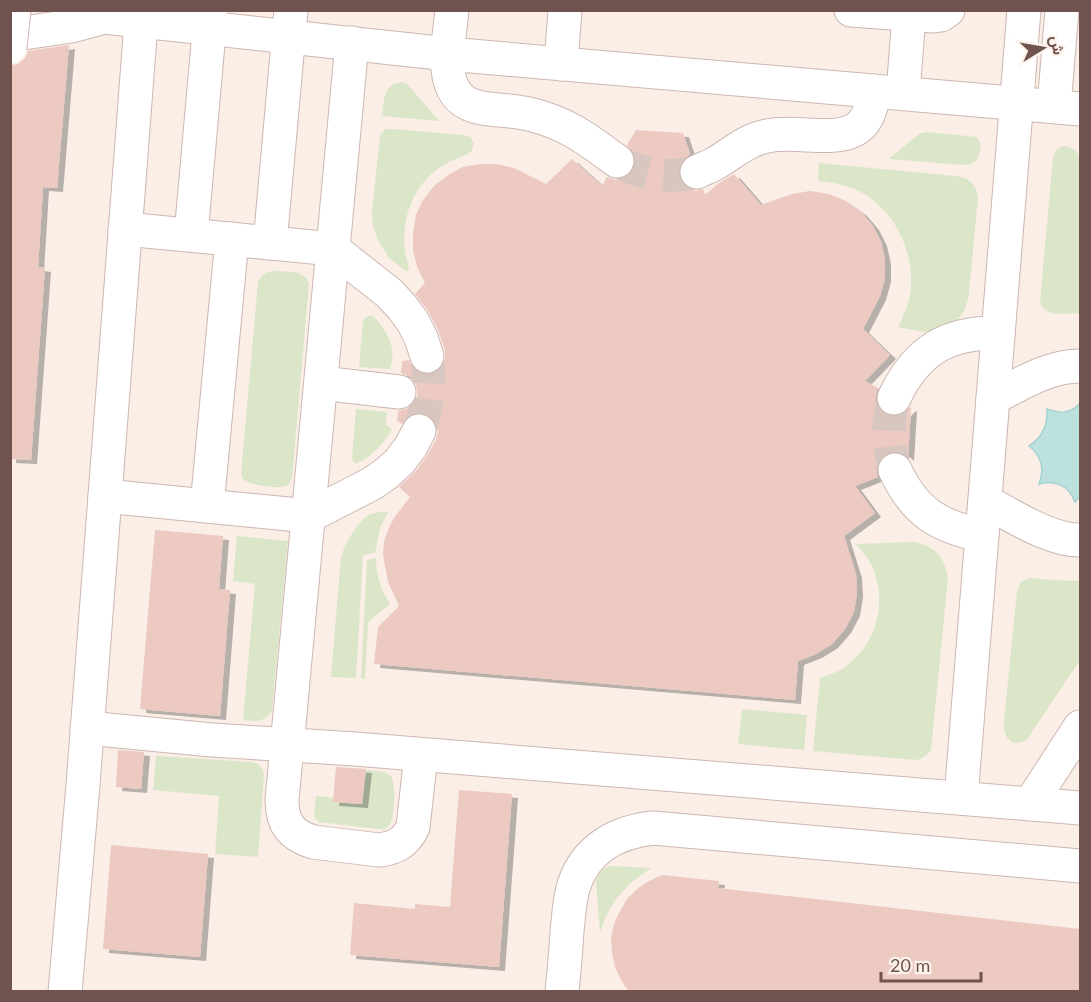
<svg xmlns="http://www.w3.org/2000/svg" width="1091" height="1002" font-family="Lato,Vazirmatn,sans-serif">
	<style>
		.green { fill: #dae6c7 }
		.water { fill: #bde1df; stroke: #a5d2cf; stroke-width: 1.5 }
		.building { fill: #ecc9c1; filter: url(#shadow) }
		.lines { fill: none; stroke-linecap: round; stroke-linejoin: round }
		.minor-tunnel { stroke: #d8c7c1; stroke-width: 33; stroke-dasharray: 33 16; stroke-linecap: butt }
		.minor-casing { stroke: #ccb7b1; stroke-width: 35 }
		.minor { stroke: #fff; stroke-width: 33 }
		.minor-bridge-casing { stroke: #ccb7b1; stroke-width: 35; stroke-linecap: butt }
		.minor-bridge { stroke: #fff; stroke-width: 33 }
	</style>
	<defs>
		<filter id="shadow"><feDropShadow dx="6" dy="4" stdDeviation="0" flood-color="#0004"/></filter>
	</defs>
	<rect width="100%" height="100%" fill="#faeee7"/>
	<g class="green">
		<path d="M 402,82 L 408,85 L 439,121 L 382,116 C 384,101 383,83 402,82 Z"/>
		<path d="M 385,129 L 394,129 L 462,135 L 470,137 L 474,144 L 471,152 C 462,157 451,160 442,166 C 408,188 397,231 409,268 L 407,272 L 389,258 L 378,240 L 373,226 L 372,211 L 380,136 Z"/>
		<path d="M 928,132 L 977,137 L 981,145 C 980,157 977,164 964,165 L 890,159 L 891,157 L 919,134 Z"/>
		<path d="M 1062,146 C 1072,146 1077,150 1080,159 L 1080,314 C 1066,312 1045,319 1040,302 L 1053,157 L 1056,150 Z"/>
		<path d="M 819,163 L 955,176 C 969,177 976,184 978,198 L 969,292 C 967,312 957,326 937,331 C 925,334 910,329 898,327 C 904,315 910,302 911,288 C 914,248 892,205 854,189 C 842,184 831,182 818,181 Z"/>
		<path d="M 276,271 C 288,272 304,270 309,283 L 292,479 C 290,482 289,484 286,486 C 278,489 249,485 243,479 L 241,474 L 258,282 C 262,274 267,271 276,271 Z"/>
		<path d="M 370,315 C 375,317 377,320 380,324 C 391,339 396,351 390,369 L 359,367 L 363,320 Z"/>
		<path d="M 356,409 L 387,412 L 386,425 L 392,429 C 384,443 372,457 357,463 L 355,463 L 352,459 Z"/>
		<path d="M 383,512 L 388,512 L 380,528 L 375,553 L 363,555 L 356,678 L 331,677 L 341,557 C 345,544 357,522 369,515 C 373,513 378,512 383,512 Z"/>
		<path d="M 237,536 L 288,541 L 272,710 C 265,723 256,721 243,720 L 255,584 L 233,581 Z"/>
		<path d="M 913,542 C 934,545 945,557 948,578 L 931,750 C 927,755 924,758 917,760 L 813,751 L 820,678 C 830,675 840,671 849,664 C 880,639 889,593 868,559 C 865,554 860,549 856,544 Z"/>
		<path d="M 376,558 C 376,575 381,590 390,604 L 368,622 L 365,679 L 361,678 L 367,560 Z"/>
		<path d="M 1030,578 L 1052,580 L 1080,581 L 1080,660 L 1028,738 C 1013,751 1003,738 1004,722 L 1017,591 L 1021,582 Z"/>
		<path d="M 742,709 L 807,715 L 804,750 L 738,744 Z"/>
		<path d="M 156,756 L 251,762 C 259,764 263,767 264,775 L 258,857 L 215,854 L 219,796 L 153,790 Z"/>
		<path d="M 365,770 C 373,771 384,770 390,775 C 397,781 395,821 388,827 C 385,830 383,829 379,829 L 318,822 L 314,816 L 316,796 L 333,798 L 334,802 L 362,804 Z"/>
		<path d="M 610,866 L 652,868 C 625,884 609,903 600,933 L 596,881 C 599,872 602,869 610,866 Z"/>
	</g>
	<path class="water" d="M 1080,403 L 1080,496 L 1075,502 C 1069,486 1056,479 1039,484 C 1045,468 1042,456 1029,446 C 1043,437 1048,425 1047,409 C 1060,414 1071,414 1080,403 Z"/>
	<g class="building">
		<path d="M 69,45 L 57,188 L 43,187 L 38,267 L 45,268 L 31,460 L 10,459 L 10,65 L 18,64 L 25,58 L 28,51 Z"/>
		<path d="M 636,130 L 683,133 L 690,154 L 681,162 L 678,172 L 681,182 L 688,188 L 696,191 L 703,189 L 705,195 L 719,183 L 734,174 L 761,205 L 792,194 L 810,191 L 829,194 L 846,201 L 861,212 L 873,226 L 881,242 L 885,260 L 885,278 L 880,296 L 863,329 L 890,355 L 865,381 L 878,388 L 875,399 L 878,407 L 885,414 L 895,417 L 903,414 L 910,407 L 911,408 L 908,457 L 905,454 L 896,451 L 886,454 L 879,460 L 876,469 L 878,477 L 855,486 L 875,513 L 844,536 L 856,574 L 857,593 L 854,612 L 845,629 L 832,644 L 816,654 L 798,661 L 795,700 L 374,664 L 378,627 L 399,606 L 388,582 L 383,555 L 384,542 L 388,530 L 394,518 L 410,497 L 399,487 L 415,472 L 426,457 L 436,440 L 438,431 L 435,421 L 428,415 L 419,412 L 409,415 L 402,424 L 397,421 L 398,411 L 406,409 L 414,404 L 418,394 L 416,385 L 411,377 L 401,373 L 402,361 L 409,360 L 414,370 L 424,374 L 432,374 L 441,369 L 445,359 L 445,350 L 438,330 L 428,311 L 415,294 L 425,283 L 417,267 L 413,250 L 413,233 L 416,215 L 423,200 L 434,186 L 448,175 L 463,167 L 480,164 L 497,164 L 514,168 L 546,184 L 572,159 L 602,186 L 607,177 L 616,180 L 624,178 L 632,172 L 636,164 L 634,154 L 627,145 Z"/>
		<path d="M 155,530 L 223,536 L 219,589 L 230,590 L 220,716 L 140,709 Z"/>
		<path d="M 118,750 L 144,752 L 141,789 L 116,787 Z"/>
		<path d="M 336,767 L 366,769 L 362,804 L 333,802 Z"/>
		<path d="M 459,790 L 512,794 L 499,967 L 350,955 L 354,903 L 415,909 L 415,904 L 450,907 Z"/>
		<path d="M 111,845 L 208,854 L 200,957 L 103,949 Z"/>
		<path d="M 662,875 L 719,881 L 718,888 L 1080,929 L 1080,992 L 629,992 L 621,980 L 615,967 L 612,953 L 611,939 L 614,924 L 620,911 L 627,899 L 637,889 L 649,881 Z"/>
	</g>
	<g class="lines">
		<g class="minor-tunnel">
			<path d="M 617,161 C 645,176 666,179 697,172"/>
			<path d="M 894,398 C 887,423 887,445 895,470"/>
			<path d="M 419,431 C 428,406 431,383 427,356"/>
		</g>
		<g class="minor-casing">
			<g id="minor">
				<path d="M 89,10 L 104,17 L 448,54 L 1080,109"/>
				<path d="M 452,10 C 449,44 434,100 482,108 C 499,111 516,110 533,115 C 568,124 588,140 617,161"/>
				<path d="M 851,10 L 934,16 L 941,15 L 948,10"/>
				<path d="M 10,35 L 71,26 L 104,17"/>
				<path d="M 352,43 L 282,800 C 282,824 291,835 313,842 L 379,850 C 396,848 406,842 413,827 L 421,755"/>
				<path d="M 561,64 L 565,10"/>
				<path d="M 903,93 L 909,15"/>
				<path d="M 1054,106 L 1062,10"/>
				<path d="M 697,172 C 702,169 709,167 714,164 C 732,154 746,140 767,136 C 809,127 870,158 873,91"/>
				<path d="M 125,229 L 333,249 L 389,293 L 402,307 L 413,322 L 421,338 L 427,356"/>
				<path d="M 191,235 L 211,10"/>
				<path d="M 270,243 L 291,10"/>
				<path d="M 321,383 L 399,392"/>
				<path d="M 894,398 C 916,351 947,332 998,333"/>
				<path d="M 993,398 C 1021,384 1048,366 1080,366"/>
				<path d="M 895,470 C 914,511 938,527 982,535"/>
				<path d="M 105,496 L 309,516 L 373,483 L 387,473 L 400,461 L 411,446 L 419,431"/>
				<path d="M 985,501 C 1011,515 1051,541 1080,540"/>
				<path d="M 207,506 L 232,239"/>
				<path d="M 87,728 L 212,740 L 355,749 L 1080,808"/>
				<path d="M 961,798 L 1024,10"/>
				<path d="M 1030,804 L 1080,727"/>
				<path d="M 65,992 L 83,785 L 142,10"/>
				<path d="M 562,992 C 564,971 566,951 567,931 C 569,915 569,900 574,885 C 586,848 617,832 653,828 L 1080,866"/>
			</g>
		</g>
		<use href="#minor" class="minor"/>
		<g class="minor-bridge-casing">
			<path id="minor-bridge" d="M 10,47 L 14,10"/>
		</g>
		<use href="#minor-bridge" class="minor-bridge"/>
	</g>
	<rect width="1091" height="1002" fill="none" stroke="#70534e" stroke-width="24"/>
	<g transform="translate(1043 48) rotate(79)" stroke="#fdf3ec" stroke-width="4.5" paint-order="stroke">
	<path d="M0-4.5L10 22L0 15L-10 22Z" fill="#70534e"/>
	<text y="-9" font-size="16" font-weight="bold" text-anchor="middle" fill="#70534e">ش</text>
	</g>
	<path d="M881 972v9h100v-9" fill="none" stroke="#70534e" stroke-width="3"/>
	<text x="890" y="972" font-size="18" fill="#70534e" stroke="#fdf3ec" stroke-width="4.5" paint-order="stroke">20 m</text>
</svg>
